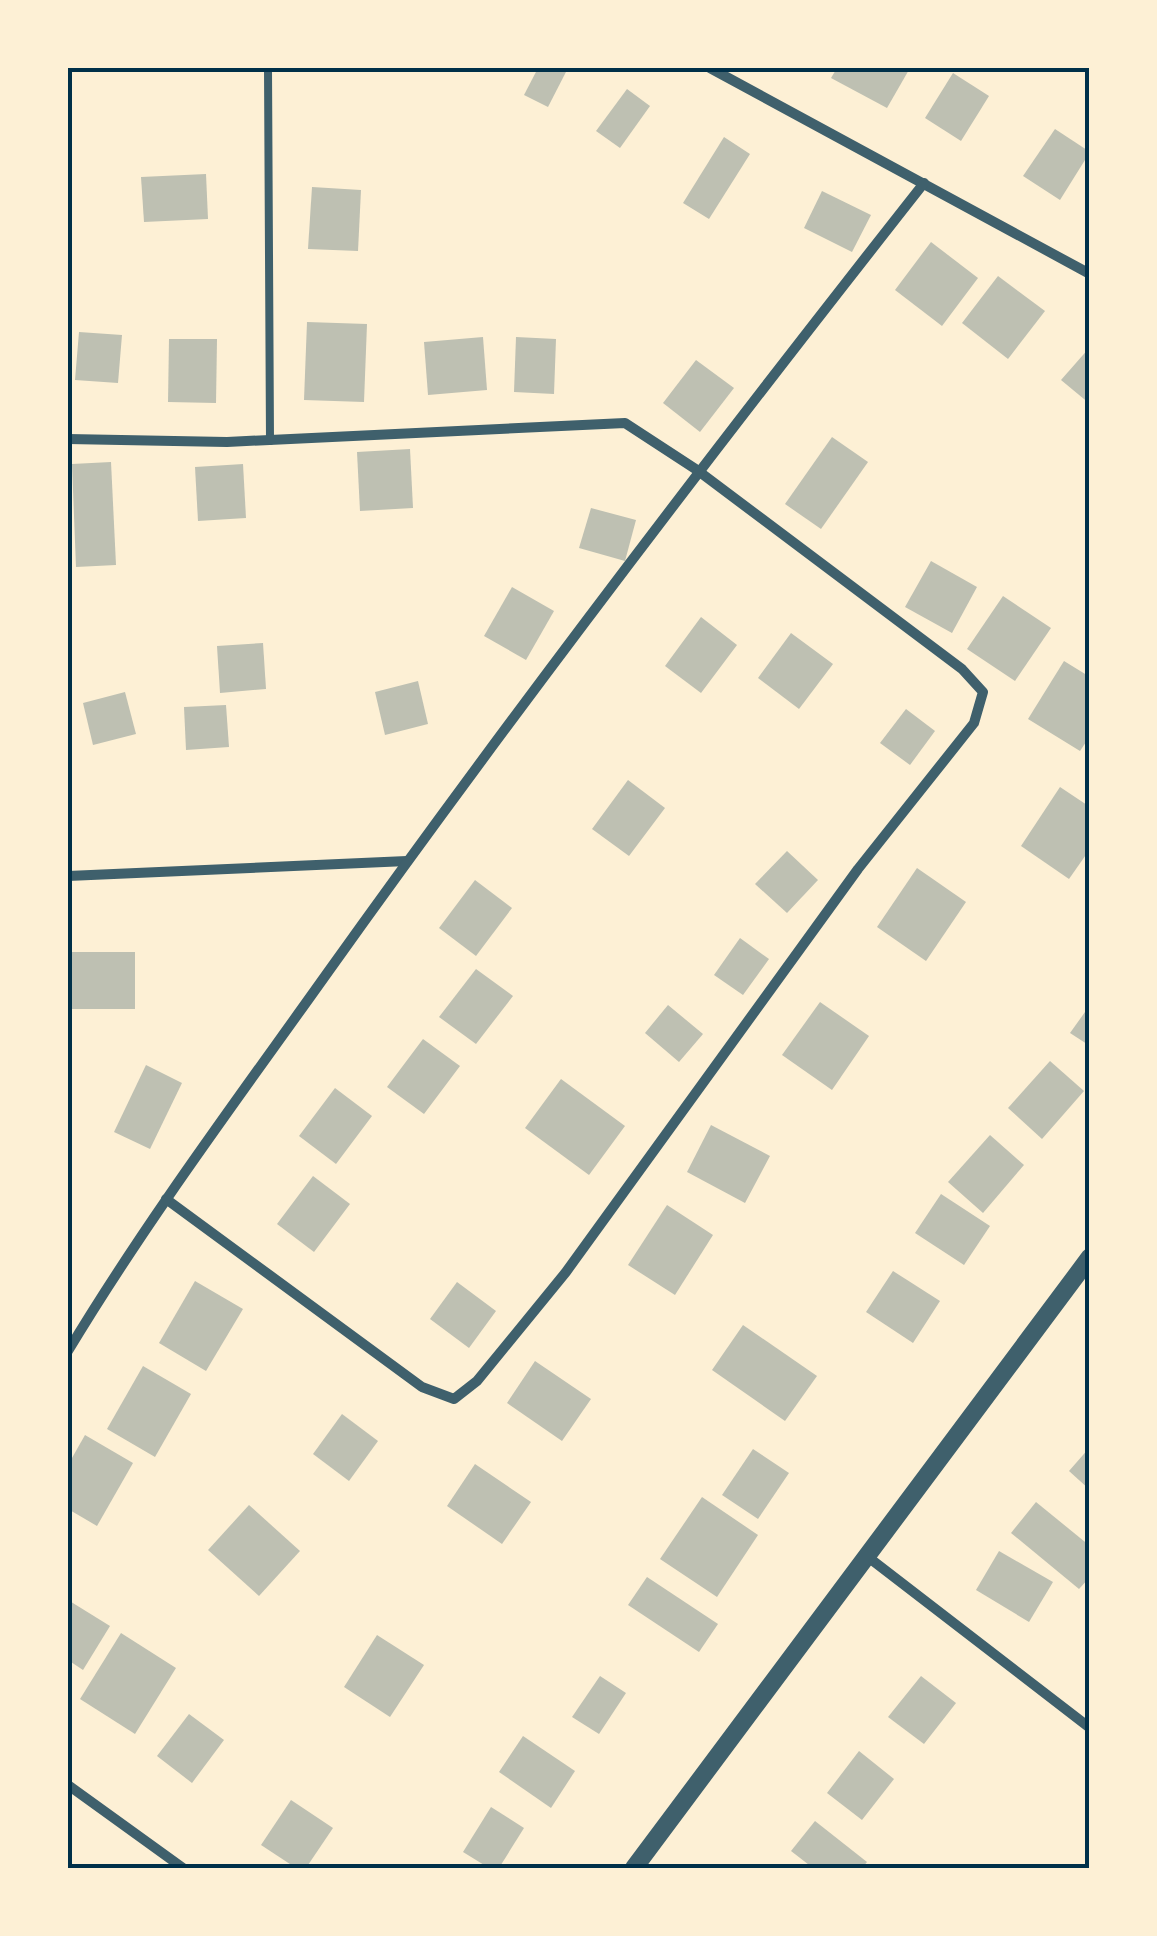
<svg xmlns="http://www.w3.org/2000/svg" width="1157" height="1936" font-family="Lato,sans-serif">
	<style>
		.building { fill: #bec0b2 }
		.lines { fill: none; stroke-linecap: round; stroke-linejoin: round }
		.service { stroke: #3f606c; stroke-width: 8 }
		.minor { stroke: #3f606c; stroke-width: 10 }
		.tertiary { stroke: #3f606c; stroke-width: 18 }
		.neatline { fill: none; stroke: #003049; stroke-width: 4 }
	</style>
	<rect width="100%" height="100%" fill="#fdf0d5"/>
	<g class="building">
		<path d="M 538,68 L 568,68 L 548,107 L 524,95 Z"/>
		<path d="M 837,68 L 910,68 L 887,108 L 831,78 Z"/>
		<path d="M 953,73 L 989,96 L 961,141 L 925,118 Z"/>
		<path d="M 627,89 L 650,106 L 620,148 L 596,131 Z"/>
		<path d="M 1055,129 L 1090,152 L 1060,200 L 1023,176 Z"/>
		<path d="M 724,137 L 750,154 L 709,219 L 683,203 Z"/>
		<path d="M 206,174 L 208,219 L 144,222 L 141,177 Z"/>
		<path d="M 312,187 L 361,190 L 358,251 L 308,249 Z"/>
		<path d="M 822,191 L 871,215 L 852,252 L 804,228 Z"/>
		<path d="M 931,242 L 978,278 L 942,326 L 895,290 Z"/>
		<path d="M 998,276 L 1045,311 L 1008,359 L 962,323 Z"/>
		<path d="M 307,322 L 367,324 L 364,402 L 304,400 Z"/>
		<path d="M 79,332 L 122,335 L 118,383 L 75,380 Z"/>
		<path d="M 483,337 L 487,390 L 428,395 L 424,342 Z"/>
		<path d="M 516,337 L 556,339 L 554,394 L 514,392 Z"/>
		<path d="M 169,339 L 217,339 L 216,403 L 168,402 Z"/>
		<path d="M 1090,347 L 1090,404 L 1061,380 Z"/>
		<path d="M 696,360 L 734,388 L 700,432 L 663,403 Z"/>
		<path d="M 832,437 L 868,462 L 821,529 L 785,504 Z"/>
		<path d="M 410,449 L 413,508 L 360,511 L 357,452 Z"/>
		<path d="M 111,462 L 116,565 L 76,567 L 72,464 Z"/>
		<path d="M 243,464 L 246,518 L 198,521 L 195,467 Z"/>
		<path d="M 591,508 L 636,520 L 625,561 L 579,548 Z"/>
		<path d="M 931,561 L 977,587 L 952,633 L 905,607 Z"/>
		<path d="M 512,587 L 554,611 L 526,660 L 484,636 Z"/>
		<path d="M 1003,596 L 1051,628 L 1015,681 L 967,649 Z"/>
		<path d="M 701,617 L 737,645 L 701,693 L 665,666 Z"/>
		<path d="M 791,633 L 833,664 L 799,709 L 758,678 Z"/>
		<path d="M 263,643 L 266,689 L 220,693 L 217,646 Z"/>
		<path d="M 1064,661 L 1090,677 L 1090,736 L 1080,751 L 1028,719 Z"/>
		<path d="M 418,681 L 428,724 L 385,735 L 375,692 Z"/>
		<path d="M 125,692 L 136,734 L 93,745 L 83,703 Z"/>
		<path d="M 226,705 L 229,747 L 186,750 L 184,707 Z"/>
		<path d="M 906,709 L 935,731 L 910,765 L 880,743 Z"/>
		<path d="M 628,780 L 665,808 L 629,856 L 592,829 Z"/>
		<path d="M 1060,787 L 1090,807 L 1090,849 L 1069,879 L 1021,846 Z"/>
		<path d="M 787,851 L 818,880 L 787,913 L 755,884 Z"/>
		<path d="M 917,868 L 966,902 L 926,961 L 877,927 Z"/>
		<path d="M 475,880 L 512,908 L 476,956 L 439,928 Z"/>
		<path d="M 740,938 L 769,959 L 743,995 L 714,975 Z"/>
		<rect x="72" y="952" width="63" height="57"/>
		<path d="M 476,969 L 513,996 L 476,1044 L 439,1017 Z"/>
		<path d="M 820,1002 L 869,1036 L 832,1090 L 782,1055 Z"/>
		<path d="M 668,1005 L 703,1034 L 679,1062 L 645,1033 Z"/>
		<path d="M 1090,1005 L 1090,1046 L 1070,1033 Z"/>
		<path d="M 423,1039 L 460,1066 L 424,1114 L 387,1087 Z"/>
		<path d="M 1050,1061 L 1084,1091 L 1042,1139 L 1008,1108 Z"/>
		<path d="M 146,1065 L 182,1083 L 150,1149 L 114,1132 Z"/>
		<path d="M 561,1079 L 625,1126 L 589,1175 L 525,1128 Z"/>
		<path d="M 335,1088 L 372,1116 L 336,1164 L 299,1136 Z"/>
		<path d="M 711,1125 L 770,1156 L 745,1203 L 687,1172 Z"/>
		<path d="M 990,1135 L 1024,1165 L 983,1213 L 948,1182 Z"/>
		<path d="M 313,1176 L 350,1204 L 314,1252 L 277,1224 Z"/>
		<path d="M 941,1194 L 990,1226 L 964,1265 L 915,1233 Z"/>
		<path d="M 667,1205 L 713,1235 L 675,1295 L 628,1265 Z"/>
		<path d="M 893,1271 L 940,1301 L 913,1343 L 866,1312 Z"/>
		<path d="M 195,1281 L 243,1309 L 206,1371 L 159,1343 Z"/>
		<path d="M 457,1282 L 496,1311 L 469,1348 L 430,1319 Z"/>
		<path d="M 743,1325 L 817,1376 L 785,1421 L 712,1370 Z"/>
		<path d="M 535,1361 L 591,1399 L 562,1441 L 507,1403 Z"/>
		<path d="M 143,1366 L 191,1394 L 155,1457 L 107,1429 Z"/>
		<path d="M 342,1414 L 378,1441 L 349,1481 L 313,1454 Z"/>
		<path d="M 85,1435 L 133,1463 L 97,1526 L 68,1509 L 68,1465 Z"/>
		<path d="M 1090,1447 L 1090,1490 L 1069,1471 Z"/>
		<path d="M 753,1449 L 789,1473 L 758,1519 L 722,1495 Z"/>
		<path d="M 475,1464 L 531,1502 L 502,1544 L 447,1506 Z"/>
		<path d="M 702,1497 L 758,1535 L 717,1597 L 660,1559 Z"/>
		<path d="M 1036,1502 L 1090,1546 L 1090,1577 L 1079,1589 L 1011,1533 Z"/>
		<path d="M 249,1505 L 300,1551 L 259,1596 L 208,1550 Z"/>
		<path d="M 999,1551 L 1053,1582 L 1029,1622 L 976,1590 Z"/>
		<path d="M 647,1577 L 718,1624 L 699,1652 L 628,1605 Z"/>
		<path d="M 68,1600 L 110,1626 L 83,1670 L 68,1660 Z"/>
		<path d="M 121,1633 L 176,1668 L 135,1734 L 80,1699 Z"/>
		<path d="M 377,1635 L 424,1665 L 390,1717 L 344,1687 Z"/>
		<path d="M 600,1676 L 626,1693 L 599,1734 L 572,1717 Z"/>
		<path d="M 921,1676 L 956,1703 L 924,1744 L 888,1717 Z"/>
		<path d="M 189,1714 L 224,1740 L 192,1783 L 157,1756 Z"/>
		<path d="M 523,1736 L 575,1771 L 551,1808 L 499,1772 Z"/>
		<path d="M 859,1751 L 894,1779 L 862,1820 L 827,1793 Z"/>
		<path d="M 291,1800 L 333,1828 L 306,1868 L 296,1868 L 261,1845 Z"/>
		<path d="M 491,1807 L 524,1828 L 499,1868 L 489,1868 L 463,1852 Z"/>
		<path d="M 815,1821 L 867,1862 L 862,1868 L 813,1868 L 791,1851 Z"/>
	</g>
	<g class="lines">
		<path class="service" d="M 268,68 L 270,441"/>
		<g class="minor">
			<path d="M 710,68 L 1090,274"/>
			<path d="M 68,439 L 227,442 L 625,423 L 697,470 L 962,669 L 983,692 L 974,723 L 858,869 L 566,1272 L 477,1381 L 454,1399 L 422,1387 L 166,1199"/>
			<path d="M 68,876 L 407,861"/>
			<path d="M 68,1351 C 147,1220 239,1097 328,972 C 520,703 720,442 924,183"/>
			<path d="M 868,1557 L 1090,1728"/>
			<path d="M 68,1785 L 183,1868"/>
		</g>
		<path class="tertiary" d="M 634,1868 L 1090,1257"/>
	</g>
	<rect width="1157" height="1936" fill="none" stroke="#fdf0d5" stroke-width="140"/>
	<rect x="70" y="70" width="1017" height="1796" class="neatline"/>
</svg>
